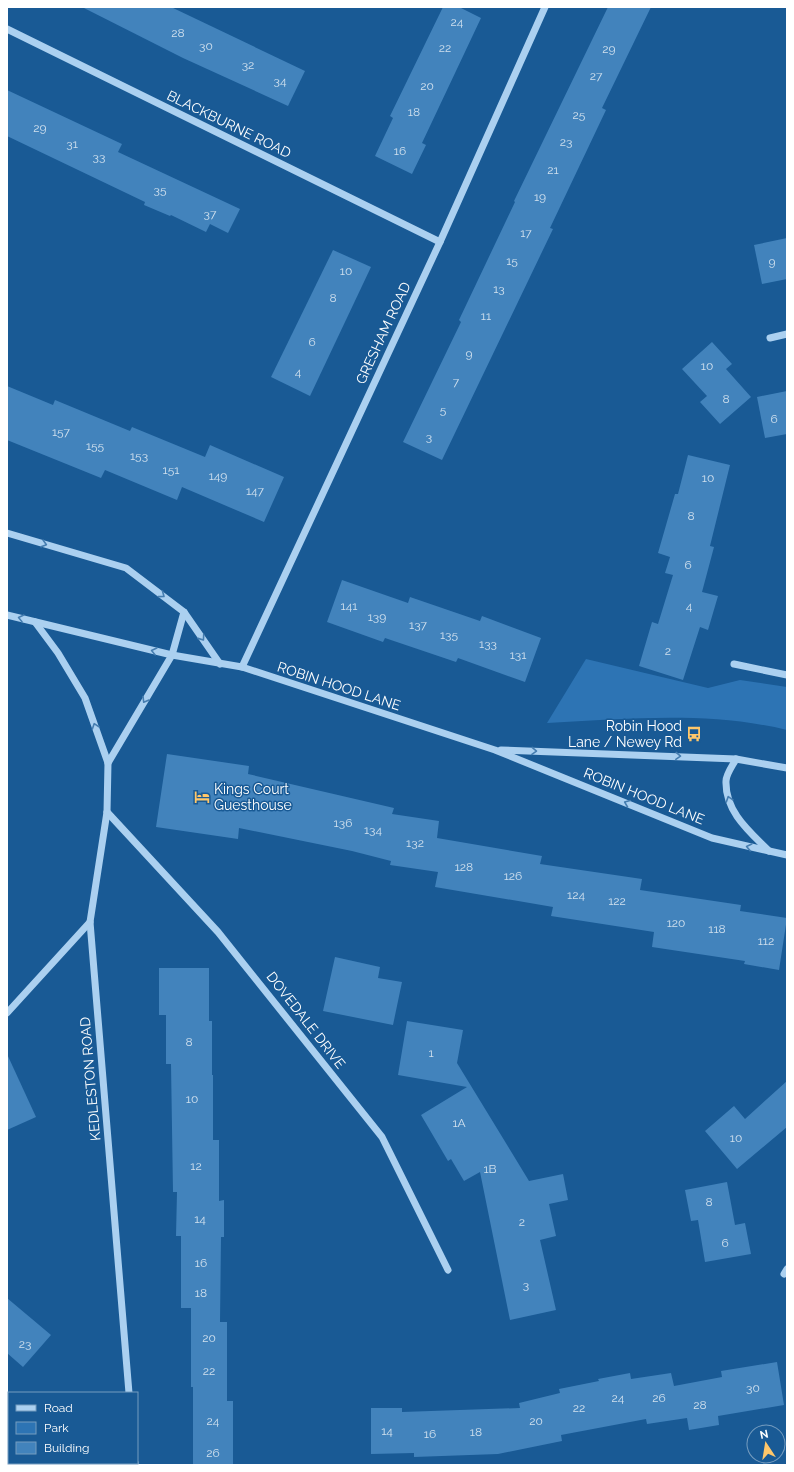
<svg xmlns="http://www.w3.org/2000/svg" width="794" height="1472" font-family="Raleway,sans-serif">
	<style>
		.green { fill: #2d74b4 }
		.building { fill: #4283bc }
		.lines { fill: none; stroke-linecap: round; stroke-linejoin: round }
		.minor { stroke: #abd0f0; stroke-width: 7 }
		.oneway { stroke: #457db0 }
		.labels { text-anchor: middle; stroke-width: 3; stroke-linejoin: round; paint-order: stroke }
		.number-label { font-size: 12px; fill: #d0e0ee }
		.street-label { font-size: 14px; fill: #fff; stroke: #195a95 }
		.poi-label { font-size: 14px; fill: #fff; stroke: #195a95; text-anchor: end }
	</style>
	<rect width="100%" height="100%" fill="#195a95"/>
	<path class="green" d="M 586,659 L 708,688 L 740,680 L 787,687 L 787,730 C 708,711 627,719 547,723 Z"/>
	<g class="building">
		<path d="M 82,7 L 171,7 L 305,71 L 288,106 L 183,58 Z"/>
		<path d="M 443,7 L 459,7 L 481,18 L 422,143 L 426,145 L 412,174 L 375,156 L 393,118 L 390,116 Z"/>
		<path d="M 608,7 L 651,7 L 602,108 L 606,110 L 550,228 L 553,229 L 442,460 L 403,442 L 461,322 L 459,320 L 515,202 L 514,201 Z"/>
		<path d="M 7,90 L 122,144 L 118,152 L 240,209 L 228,233 L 210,224 L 206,232 L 171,215 L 170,216 L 144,205 L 145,202 L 7,136 Z"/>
		<path d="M 787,238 L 787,279 L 762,284 L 754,245 Z"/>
		<path d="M 333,250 L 371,267 L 310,396 L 271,377 Z"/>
		<path d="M 712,342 L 732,364 L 726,369 L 751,397 L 720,424 L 700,402 L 707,396 L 682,369 Z"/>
		<path d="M 7,386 L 53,405 L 55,400 L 130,431 L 132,427 L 205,457 L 210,445 L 284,477 L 264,522 L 182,487 L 177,500 L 105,470 L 101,478 L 7,440 Z"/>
		<path d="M 787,391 L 787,434 L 765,438 L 757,397 Z"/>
		<path d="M 688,455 L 730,465 L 710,546 L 714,547 L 702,592 L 718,596 L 708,630 L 700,627 L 683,680 L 639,666 L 652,622 L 658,624 L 673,575 L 665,573 L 670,557 L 658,553 L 675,494 L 678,494 Z"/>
		<path d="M 342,580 L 408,603 L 410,597 L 480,621 L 482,616 L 541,638 L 525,682 L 458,658 L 456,662 L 385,638 L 383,642 L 327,622 Z"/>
		<path d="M 167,754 L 249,766 L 248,774 L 394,808 L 392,814 L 439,821 L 437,838 L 542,856 L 540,864 L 642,879 L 640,890 L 741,905 L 740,911 L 787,918 L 779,970 L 744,964 L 745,961 L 652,947 L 654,932 L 551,916 L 553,907 L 435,887 L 438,872 L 390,865 L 391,861 L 352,851 L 239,828 L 238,839 L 156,827 Z"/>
		<path d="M 335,957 L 380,967 L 378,978 L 402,982 L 393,1025 L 323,1011 Z"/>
		<path d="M 159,968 L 209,968 L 209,1021 L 212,1021 L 212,1075 L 213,1075 L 213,1140 L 219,1140 L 219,1201 L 224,1200 L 224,1237 L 221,1237 L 220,1322 L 227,1322 L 227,1401 L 233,1401 L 233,1465 L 193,1465 L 193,1387 L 191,1387 L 191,1308 L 181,1308 L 181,1236 L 176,1236 L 177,1192 L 173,1192 L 171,1064 L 166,1064 L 166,1015 L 159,1015 Z"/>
		<path d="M 407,1021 L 463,1030 L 457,1063 L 529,1181 L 563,1174 L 568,1200 L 549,1204 L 556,1236 L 540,1240 L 556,1310 L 510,1320 L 480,1172 L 464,1181 L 451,1159 L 448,1161 L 421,1115 L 467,1087 L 398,1075 Z"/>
		<path d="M 7,1054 L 36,1117 L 7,1130 Z"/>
		<path d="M 787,1081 L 787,1127 L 737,1169 L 705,1131 L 734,1106 L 745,1119 Z"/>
		<path d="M 727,1182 L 735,1225 L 745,1223 L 751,1254 L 705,1262 L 698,1220 L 691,1221 L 685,1190 Z"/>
		<path d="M 7,1298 L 51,1335 L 23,1367 L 7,1353 Z"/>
		<path d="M 777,1362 L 784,1405 L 718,1416 L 719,1425 L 689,1430 L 687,1418 L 647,1424 L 646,1419 L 561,1435 L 562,1441 L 498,1454 L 414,1457 L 414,1453 L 371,1454 L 371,1408 L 402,1408 L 402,1412 L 520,1408 L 519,1403 L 560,1393 L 559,1389 L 599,1381 L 598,1379 L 630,1373 L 631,1379 L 671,1373 L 674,1386 L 722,1377 L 721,1371 Z"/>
	</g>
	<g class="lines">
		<g class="minor">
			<path d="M 7,29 L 440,242"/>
			<path d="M 770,338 L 787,334"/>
			<path d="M 7,533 L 126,568 L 184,612 L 220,664"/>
			<path d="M 7,615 L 172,655 L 242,667 L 495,750 L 712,838 L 787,855"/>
			<path d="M 35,622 L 58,653 L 85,698 L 108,763 L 107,812 L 90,922 L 129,1393"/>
			<path d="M 734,664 L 787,675"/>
			<path d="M 242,667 L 440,242 L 545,7"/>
			<path d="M 501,750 L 736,759 L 787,768"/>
			<path d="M 736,759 C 733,765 726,774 726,781 C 725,812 750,832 769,851"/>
			<path d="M 108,763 L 172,655 L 184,612"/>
			<path d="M 107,812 L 218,932 L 382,1137 L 448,1270"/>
			<path d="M 7,1013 L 90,922"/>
			<path d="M 784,1274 L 787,1269"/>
			<path d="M 135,1463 L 135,1465"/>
		</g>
	</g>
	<defs><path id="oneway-chevron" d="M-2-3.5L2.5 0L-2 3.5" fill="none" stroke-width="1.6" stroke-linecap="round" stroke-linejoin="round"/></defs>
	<g class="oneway">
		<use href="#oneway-chevron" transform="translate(44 544) rotate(16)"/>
		<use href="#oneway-chevron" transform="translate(162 595) rotate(37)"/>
		<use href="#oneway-chevron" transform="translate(21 618) rotate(-166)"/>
		<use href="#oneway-chevron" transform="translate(202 638) rotate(55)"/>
		<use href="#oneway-chevron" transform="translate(154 651) rotate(-166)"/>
		<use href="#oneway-chevron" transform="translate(145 700) rotate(121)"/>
		<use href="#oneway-chevron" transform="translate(95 726) rotate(-109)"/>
		<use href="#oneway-chevron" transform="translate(534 751) rotate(2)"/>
		<use href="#oneway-chevron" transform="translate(678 756) rotate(3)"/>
		<use href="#oneway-chevron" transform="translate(729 799) rotate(-108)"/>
		<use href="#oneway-chevron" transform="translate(627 803) rotate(-158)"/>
		<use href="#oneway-chevron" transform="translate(749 847) rotate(-167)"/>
	</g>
	<defs>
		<g id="bus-bare" transform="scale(1.2)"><path d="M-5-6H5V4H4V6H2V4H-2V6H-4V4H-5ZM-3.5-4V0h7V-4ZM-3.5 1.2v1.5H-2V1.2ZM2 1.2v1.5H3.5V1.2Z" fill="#ffc76a" stroke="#195a95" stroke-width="2.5" paint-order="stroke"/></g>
		<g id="hotel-bare" transform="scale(1.2)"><path d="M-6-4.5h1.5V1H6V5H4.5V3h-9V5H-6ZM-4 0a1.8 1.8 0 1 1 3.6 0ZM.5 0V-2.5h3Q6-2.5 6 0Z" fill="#ffc76a" stroke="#195a95" stroke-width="2.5" paint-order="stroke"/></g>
	</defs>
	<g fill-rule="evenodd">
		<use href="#bus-bare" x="694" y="734"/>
		<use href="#hotel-bare" x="202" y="797"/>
	</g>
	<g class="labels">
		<g class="number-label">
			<text x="457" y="26">24</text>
			<text x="178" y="37">28</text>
			<text x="206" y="50">30</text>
			<text x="445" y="52">22</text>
			<text x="609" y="53">29</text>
			<text x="248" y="69">32</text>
			<text x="596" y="80">27</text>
			<text x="280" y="85">34</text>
			<text x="427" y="90">20</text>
			<text x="414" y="116">18</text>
			<text x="579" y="119">25</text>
			<text x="40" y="132">29</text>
			<text x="566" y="146">23</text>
			<text x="72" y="148">31</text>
			<text x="400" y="155">16</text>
			<text x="99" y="161">33</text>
			<text x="553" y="174">21</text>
			<text x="160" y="194">35</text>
			<text x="540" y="201">19</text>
			<text x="210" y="218">37</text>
			<text x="526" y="237">17</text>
			<text x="512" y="265">15</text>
			<text x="772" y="266">9</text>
			<text x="346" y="275">10</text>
			<text x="499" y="293">13</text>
			<text x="333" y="302">8</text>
			<text x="486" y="320">11</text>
			<text x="312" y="346">6</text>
			<text x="469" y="358">9</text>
			<text x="707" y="370">10</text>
			<text x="298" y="376">4</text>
			<text x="456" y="386">7</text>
			<text x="726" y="403">8</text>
			<text x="443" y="414">5</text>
			<text x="774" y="423">6</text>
			<text x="61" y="436">157</text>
			<text x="429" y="441">3</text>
			<text x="95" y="450">155</text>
			<text x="139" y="460">153</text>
			<text x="171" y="474">151</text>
			<text x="218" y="480">149</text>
			<text x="708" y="482">10</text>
			<text x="255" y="495">147</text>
			<text x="691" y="520">8</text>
			<text x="688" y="569">6</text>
			<text x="349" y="610">141</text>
			<text x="689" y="610">4</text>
			<text x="377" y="621">139</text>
			<text x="418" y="629">137</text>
			<text x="449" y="639">135</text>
			<text x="488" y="648">133</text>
			<text x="668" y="655">2</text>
			<text x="518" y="659">131</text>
			<text x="343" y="827">136</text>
			<text x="373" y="834">134</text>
			<text x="415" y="847">132</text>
			<text x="464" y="871">128</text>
			<text x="513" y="880">126</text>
			<text x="576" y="899">124</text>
			<text x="617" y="905">122</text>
			<text x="676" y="927">120</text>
			<text x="717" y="933">118</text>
			<text x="766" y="945">112</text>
			<text x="189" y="1046">8</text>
			<text x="431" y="1057">1</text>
			<text x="192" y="1103">10</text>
			<text x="459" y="1127">1A</text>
			<text x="736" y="1142">10</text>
			<text x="196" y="1170">12</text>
			<text x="490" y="1173">1B</text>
			<text x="709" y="1206">8</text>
			<text x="200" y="1223">14</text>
			<text x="522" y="1226">2</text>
			<text x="725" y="1247">6</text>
			<text x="201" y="1267">16</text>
			<text x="526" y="1289">3</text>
			<text x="201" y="1297">18</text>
			<text x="209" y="1342">20</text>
			<text x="25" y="1348">23</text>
			<text x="209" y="1375">22</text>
			<text x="753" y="1392">30</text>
			<text x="618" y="1402">24</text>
			<text x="659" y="1402">26</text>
			<text x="700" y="1409">28</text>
			<text x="579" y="1412">22</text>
			<text x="213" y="1425">24</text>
			<text x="536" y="1425">20</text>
			<text x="387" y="1435">14</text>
			<text x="476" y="1436">18</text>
			<text x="430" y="1438">16</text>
			<text x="213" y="1457">26</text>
		</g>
		<g class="street-label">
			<text transform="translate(229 124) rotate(26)" y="5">BLACKBURNE ROAD</text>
			<text transform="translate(383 333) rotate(-65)" y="5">GRESHAM ROAD</text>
			<text transform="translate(339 686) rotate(18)" y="5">ROBIN HOOD LANE</text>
			<text transform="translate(644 796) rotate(22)" y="5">ROBIN HOOD LANE</text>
			<text transform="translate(306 1020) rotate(52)" y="5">DOVEDALE DRIVE</text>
			<text transform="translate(90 1079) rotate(-95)" y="5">KEDLESTON ROAD</text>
		</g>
		<g class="poi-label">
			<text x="682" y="731">Robin Hood<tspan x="682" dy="16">Lane / Newey Rd</tspan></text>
			<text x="214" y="794" text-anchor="start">Kings Court<tspan x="214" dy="16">Guesthouse</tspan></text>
		</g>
	</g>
	<rect width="794" height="1472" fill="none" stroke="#ffffff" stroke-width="16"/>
	<rect x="8" y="1392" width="130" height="72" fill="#195a95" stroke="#759cbf"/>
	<rect x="16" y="1405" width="20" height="6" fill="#abd0f0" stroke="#759cbf"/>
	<text x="44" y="1412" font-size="12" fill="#ffffff">Road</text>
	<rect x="16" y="1422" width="20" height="12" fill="#2d74b4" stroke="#759cbf"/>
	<text x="44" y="1432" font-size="12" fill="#ffffff">Park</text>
	<rect x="16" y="1442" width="20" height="12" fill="#4283bc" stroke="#759cbf"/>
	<text x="44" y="1452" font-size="12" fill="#ffffff">Building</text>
	<g transform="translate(766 1444) rotate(348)"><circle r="19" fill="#195a95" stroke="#759cbf"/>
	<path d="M0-3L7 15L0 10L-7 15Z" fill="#ffc76a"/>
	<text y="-6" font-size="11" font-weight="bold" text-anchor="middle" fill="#ffffff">N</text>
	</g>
</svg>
